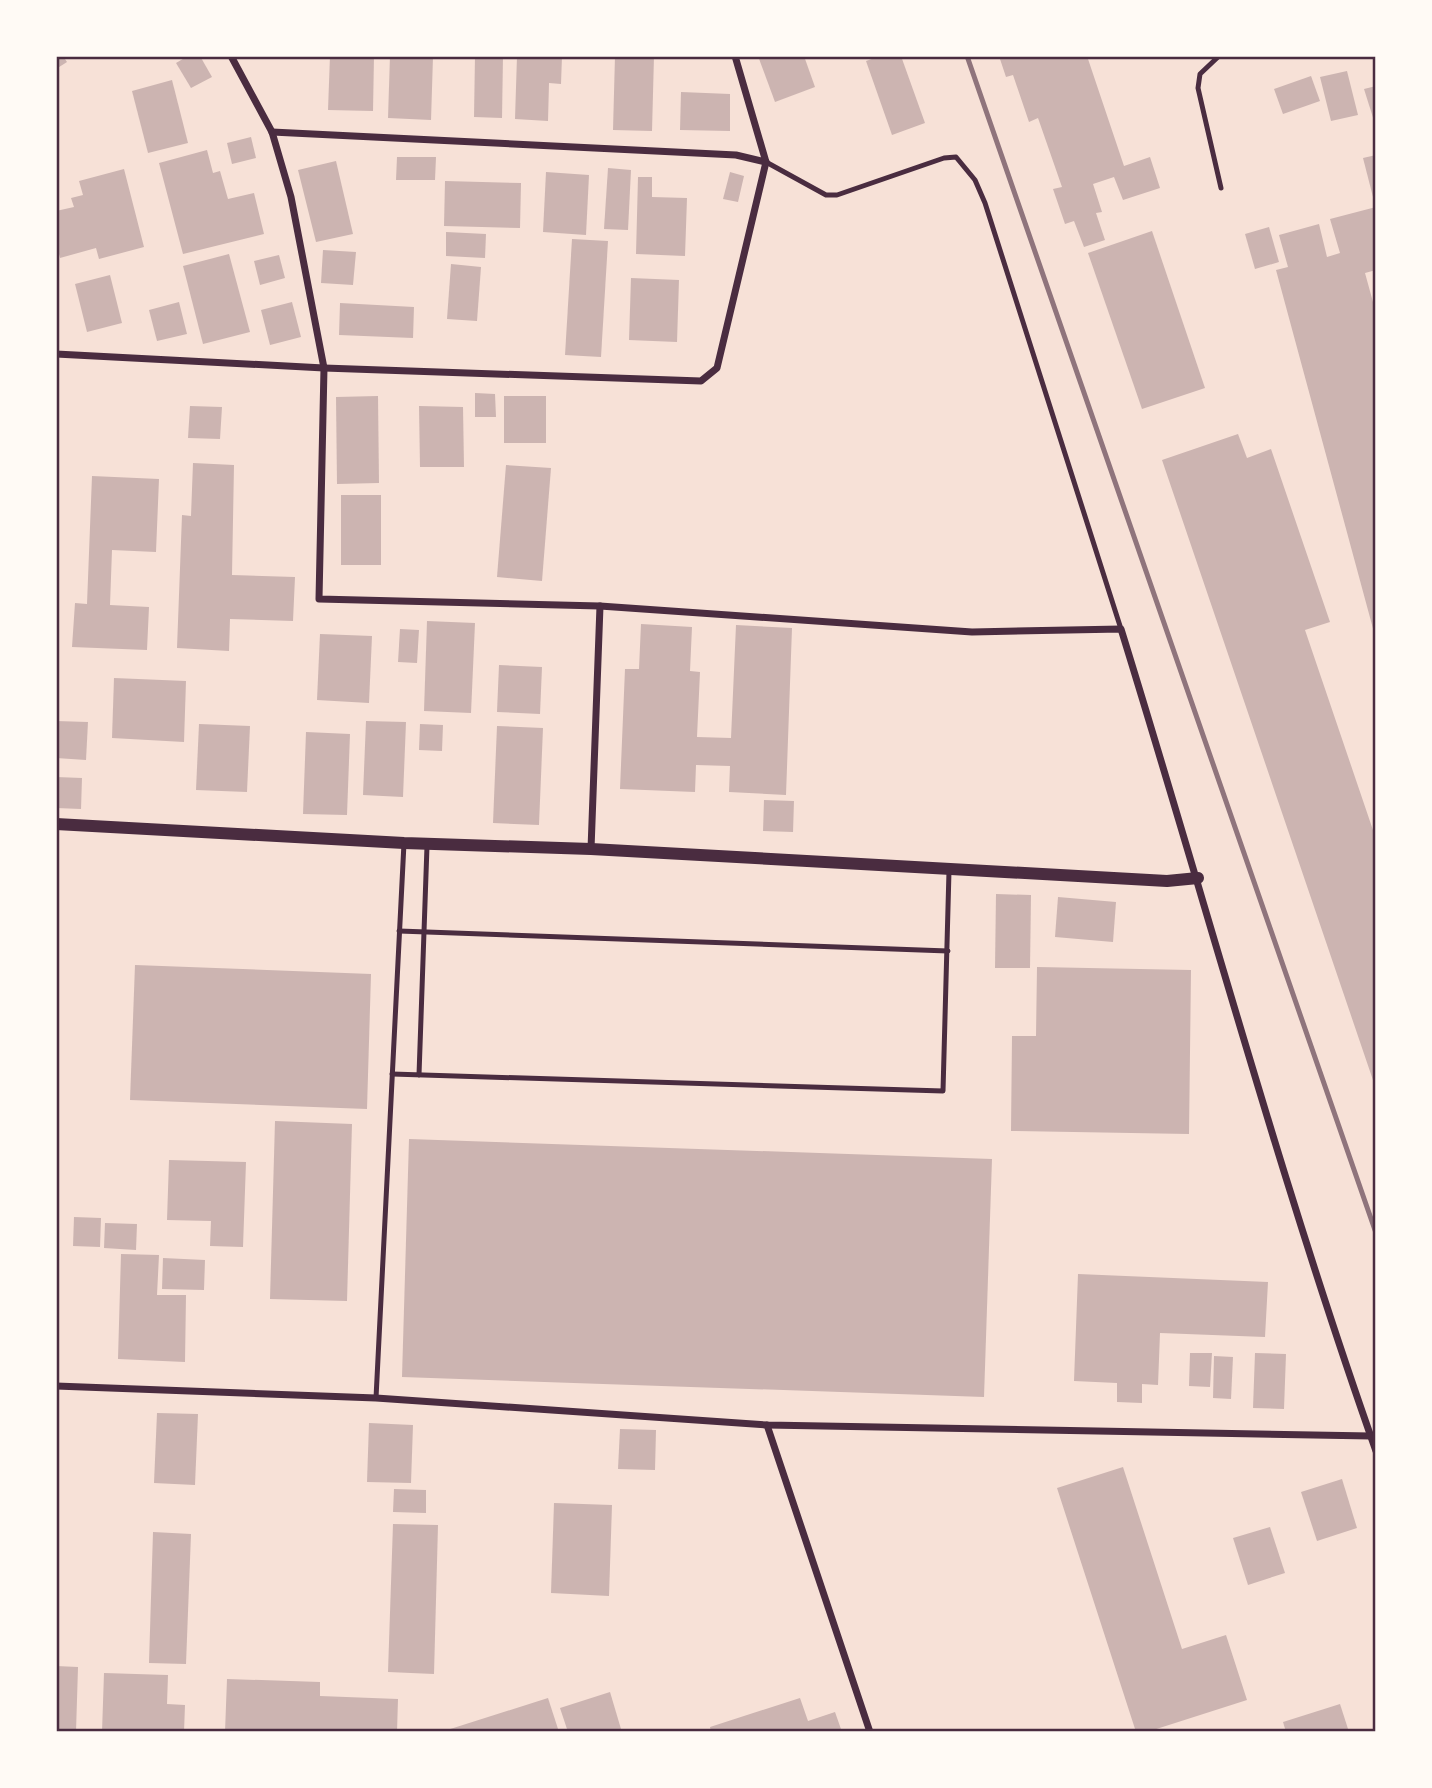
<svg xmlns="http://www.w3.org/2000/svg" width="1432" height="1788" font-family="'Space Grotesk',sans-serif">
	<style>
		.building { fill: #ccb4b1 }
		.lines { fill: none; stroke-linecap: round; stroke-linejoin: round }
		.service { stroke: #4a2c40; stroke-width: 5 }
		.minor { stroke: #4a2c40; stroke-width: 7 }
		.tertiary { stroke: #4a2c40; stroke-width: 12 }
		.rail { stroke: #8f747c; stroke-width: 5 }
		.neatline { fill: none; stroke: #4a2c40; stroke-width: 2.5 }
	</style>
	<rect width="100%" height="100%" fill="#f7e1d7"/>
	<g class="building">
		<path d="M 56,56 L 63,56 L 67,62 L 56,69 Z"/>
		<path d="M 188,56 L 200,56 L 212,77 L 191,88 L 176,63 Z"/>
		<path d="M 265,56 L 291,56 L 291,59 L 265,58 Z"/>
		<path d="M 330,56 L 374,56 L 373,111 L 328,110 Z"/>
		<path d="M 390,56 L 433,56 L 431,120 L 388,118 Z"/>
		<path d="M 475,56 L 503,56 L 502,118 L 474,117 Z"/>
		<path d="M 517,56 L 562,56 L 561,84 L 549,83 L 548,121 L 515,119 Z"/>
		<path d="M 615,56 L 654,56 L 652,131 L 613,130 Z"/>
		<path d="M 758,56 L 804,56 L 815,87 L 775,102 Z"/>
		<path d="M 880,56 L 901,56 L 925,123 L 892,135 L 866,61 Z"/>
		<path d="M 999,56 L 1087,56 L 1124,166 L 1150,157 L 1160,188 L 1123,200 L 1114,177 L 1093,184 L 1102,212 L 1096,213 L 1105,240 L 1084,247 L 1074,221 L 1065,224 L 1053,189 L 1062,187 L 1038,118 L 1029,122 L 1013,75 L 1006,77 Z"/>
		<path d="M 1347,71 L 1358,115 L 1331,121 L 1320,77 Z"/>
		<path d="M 1311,76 L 1320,101 L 1283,114 L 1274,89 Z"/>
		<path d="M 172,80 L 188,143 L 148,153 L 132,91 Z"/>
		<path d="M 1376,86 L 1376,124 L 1375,124 L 1364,89 Z"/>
		<path d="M 681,92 L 730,94 L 730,131 L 680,130 Z"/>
		<path d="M 251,137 L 256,158 L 232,164 L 227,143 Z"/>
		<path d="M 207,150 L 213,173 L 220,171 L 228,199 L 254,193 L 264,234 L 183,254 L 159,163 Z"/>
		<path d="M 1376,155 L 1376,201 L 1374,201 L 1363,158 Z"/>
		<path d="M 397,157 L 436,157 L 435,180 L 396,180 Z"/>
		<path d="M 336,161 L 353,234 L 316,242 L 298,170 Z"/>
		<path d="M 608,168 L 631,170 L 628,230 L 604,229 Z"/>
		<path d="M 124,169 L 144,247 L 99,259 L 96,248 L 60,258 L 56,242 L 56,211 L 74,207 L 71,198 L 83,195 L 79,181 Z"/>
		<path d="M 546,172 L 589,175 L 586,235 L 543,232 Z"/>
		<path d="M 730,172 L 744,176 L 738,202 L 723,199 Z"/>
		<path d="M 638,177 L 652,177 L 652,197 L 687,198 L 685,256 L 636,254 Z"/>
		<path d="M 445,181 L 521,183 L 520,228 L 444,226 Z"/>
		<path d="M 1376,207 L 1376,270 L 1365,273 L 1376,313 L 1375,636 L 1276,270 L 1288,267 L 1279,235 L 1319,224 L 1327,257 L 1340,253 L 1330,219 Z"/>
		<path d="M 1269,227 L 1279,262 L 1255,269 L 1245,234 Z"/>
		<path d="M 1152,231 L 1205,388 L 1142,409 L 1088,253 Z"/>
		<path d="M 446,232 L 486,234 L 485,258 L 446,256 Z"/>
		<path d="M 572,239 L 608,241 L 601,357 L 565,355 Z"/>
		<path d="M 323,250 L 356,252 L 353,285 L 321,283 Z"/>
		<path d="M 229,254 L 250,332 L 203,344 L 183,266 Z"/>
		<path d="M 279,255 L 285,278 L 260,285 L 254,261 Z"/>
		<path d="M 451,264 L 481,267 L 477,321 L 447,319 Z"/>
		<path d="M 110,275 L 122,323 L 87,332 L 75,284 Z"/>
		<path d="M 631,278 L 679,280 L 677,342 L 629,340 Z"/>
		<path d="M 179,302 L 187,334 L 157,341 L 149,310 Z"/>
		<path d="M 292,302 L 301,337 L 270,345 L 261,310 Z"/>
		<path d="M 340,303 L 414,307 L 413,338 L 339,335 Z"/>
		<path d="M 475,393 L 495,394 L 496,417 L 475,417 Z"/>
		<path d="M 378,396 L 379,483 L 337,484 L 336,397 Z"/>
		<rect x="504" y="396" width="42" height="47"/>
		<path d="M 190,406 L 222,407 L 220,439 L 188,438 Z"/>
		<path d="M 419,406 L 463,407 L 464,467 L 420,467 Z"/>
		<path d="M 1238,434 L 1247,458 L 1271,449 L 1330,622 L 1305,630 L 1376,839 L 1376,1089 L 1162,460 Z"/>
		<path d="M 193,463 L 234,465 L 232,575 L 295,577 L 293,621 L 230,619 L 229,651 L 177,648 L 182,515 L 191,516 Z"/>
		<path d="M 506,465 L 551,468 L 542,581 L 497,577 Z"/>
		<path d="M 92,476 L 159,479 L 156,552 L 112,550 L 110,605 L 149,607 L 147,650 L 72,647 L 75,603 L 87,604 Z"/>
		<rect x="341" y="495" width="40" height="70"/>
		<path d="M 427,621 L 475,623 L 471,713 L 424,711 Z"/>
		<path d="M 641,624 L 692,627 L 690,671 L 700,672 L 697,737 L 731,738 L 736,625 L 792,628 L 786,795 L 729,792 L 730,766 L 696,765 L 695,792 L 620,789 L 625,669 L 639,669 Z"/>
		<path d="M 400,629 L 419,630 L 417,663 L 398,662 Z"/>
		<path d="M 320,634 L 372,636 L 369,703 L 317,700 Z"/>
		<path d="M 499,665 L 542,667 L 540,714 L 497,712 Z"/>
		<path d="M 114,678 L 186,681 L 184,742 L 112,738 Z"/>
		<path d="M 56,721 L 88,722 L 86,760 L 56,758 Z"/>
		<path d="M 366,721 L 406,722 L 403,797 L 363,795 Z"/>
		<path d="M 199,724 L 250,726 L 247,792 L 196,790 Z"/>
		<path d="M 420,724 L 443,725 L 442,751 L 419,750 Z"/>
		<path d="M 497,726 L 543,728 L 539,825 L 493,823 Z"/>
		<path d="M 306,732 L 350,734 L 347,815 L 303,814 Z"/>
		<path d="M 56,777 L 82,778 L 81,809 L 56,808 Z"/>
		<path d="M 764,800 L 794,801 L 793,832 L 763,831 Z"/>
		<path d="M 996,894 L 1031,895 L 1030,968 L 995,968 Z"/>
		<path d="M 1058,897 L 1116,902 L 1113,942 L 1055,937 Z"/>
		<path d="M 135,965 L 371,974 L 367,1109 L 130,1100 Z"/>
		<path d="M 1037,967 L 1191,970 L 1189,1134 L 1011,1131 L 1012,1036 L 1036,1036 Z"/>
		<path d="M 275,1121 L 352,1124 L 347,1301 L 270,1299 Z"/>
		<path d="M 409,1139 L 992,1159 L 984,1397 L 402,1377 Z"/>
		<path d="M 169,1160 L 246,1162 L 243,1247 L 210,1246 L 211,1221 L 167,1220 Z"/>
		<path d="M 74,1217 L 101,1218 L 100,1247 L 73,1246 Z"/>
		<path d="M 105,1223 L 137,1224 L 136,1250 L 104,1248 Z"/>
		<path d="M 121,1254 L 159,1255 L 157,1295 L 186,1295 L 185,1362 L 118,1359 Z"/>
		<path d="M 163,1258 L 205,1260 L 204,1290 L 162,1289 Z"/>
		<path d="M 1078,1274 L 1268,1282 L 1265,1337 L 1160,1333 L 1158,1385 L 1142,1384 L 1142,1403 L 1117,1402 L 1117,1383 L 1074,1381 Z"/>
		<path d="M 1190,1353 L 1212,1353 L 1210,1387 L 1189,1386 Z"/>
		<path d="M 1255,1353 L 1286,1354 L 1284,1409 L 1253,1408 Z"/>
		<path d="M 1214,1356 L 1233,1357 L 1231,1399 L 1213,1398 Z"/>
		<path d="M 157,1413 L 198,1414 L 195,1485 L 154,1483 Z"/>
		<path d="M 369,1423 L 413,1425 L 411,1483 L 367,1482 Z"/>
		<path d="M 620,1429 L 656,1430 L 655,1470 L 618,1469 Z"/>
		<path d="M 1123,1467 L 1182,1649 L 1226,1635 L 1247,1700 L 1147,1732 L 1136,1732 L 1057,1488 Z"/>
		<path d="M 1342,1479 L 1357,1528 L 1317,1541 L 1301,1492 Z"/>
		<path d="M 394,1489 L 426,1490 L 426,1513 L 393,1512 Z"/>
		<path d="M 554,1503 L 612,1505 L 609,1596 L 551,1593 Z"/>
		<path d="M 393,1524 L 438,1525 L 434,1674 L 388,1672 Z"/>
		<path d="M 1270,1527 L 1285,1573 L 1248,1585 L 1233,1538 Z"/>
		<path d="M 153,1532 L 191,1534 L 186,1664 L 149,1663 Z"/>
		<path d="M 56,1666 L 78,1667 L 76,1732 L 56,1732 Z"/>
		<path d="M 104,1673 L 168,1675 L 167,1704 L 185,1705 L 184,1732 L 102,1732 Z"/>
		<path d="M 227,1679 L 320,1682 L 320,1696 L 398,1699 L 397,1732 L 225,1732 Z"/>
		<path d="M 610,1692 L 621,1729 L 568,1732 L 560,1708 Z"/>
		<path d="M 548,1698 L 559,1732 L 444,1732 L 444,1731 Z"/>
		<path d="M 800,1698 L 808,1721 L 835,1712 L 842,1732 L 711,1732 L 710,1727 Z"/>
		<path d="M 1340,1704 L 1349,1732 L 1286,1732 L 1283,1722 Z"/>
	</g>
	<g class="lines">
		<g class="service">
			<path d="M 1219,56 L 1200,74 L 1198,88 L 1221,188"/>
			<path d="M 766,162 L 826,195 L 837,195 L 944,158 L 956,157 L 975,180 L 985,203 L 1121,629"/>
			<path d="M 399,931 L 948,951"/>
			<path d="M 392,1074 L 943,1091 L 949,871"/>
			<path d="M 419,1075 L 427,846"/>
			<path d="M 376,1398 L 404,843"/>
		</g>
		<g class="minor">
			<path d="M 231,56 L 272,132 L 291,197 L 324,368 L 319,599 L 600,606 L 972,632 L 1121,629 C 1206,903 1280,1180 1376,1451"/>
			<path d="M 272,132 L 736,155 L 766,162"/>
			<path d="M 56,354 L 324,368 L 701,381 L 717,368 L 766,162 L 735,56"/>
			<path d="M 591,849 L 600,606"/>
			<path d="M 56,1386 L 376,1398 L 767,1425 L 1371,1436"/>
			<path d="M 767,1425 L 870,1732"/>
		</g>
		<path class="tertiary" d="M 56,824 L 404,843 L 591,849 L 1167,881 L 1198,878"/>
		<path class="rail" d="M 967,56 L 1376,1233"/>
	</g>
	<rect width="1432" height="1788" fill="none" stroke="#fffaf5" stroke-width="116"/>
	<rect x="58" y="58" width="1316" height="1672" class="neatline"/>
</svg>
